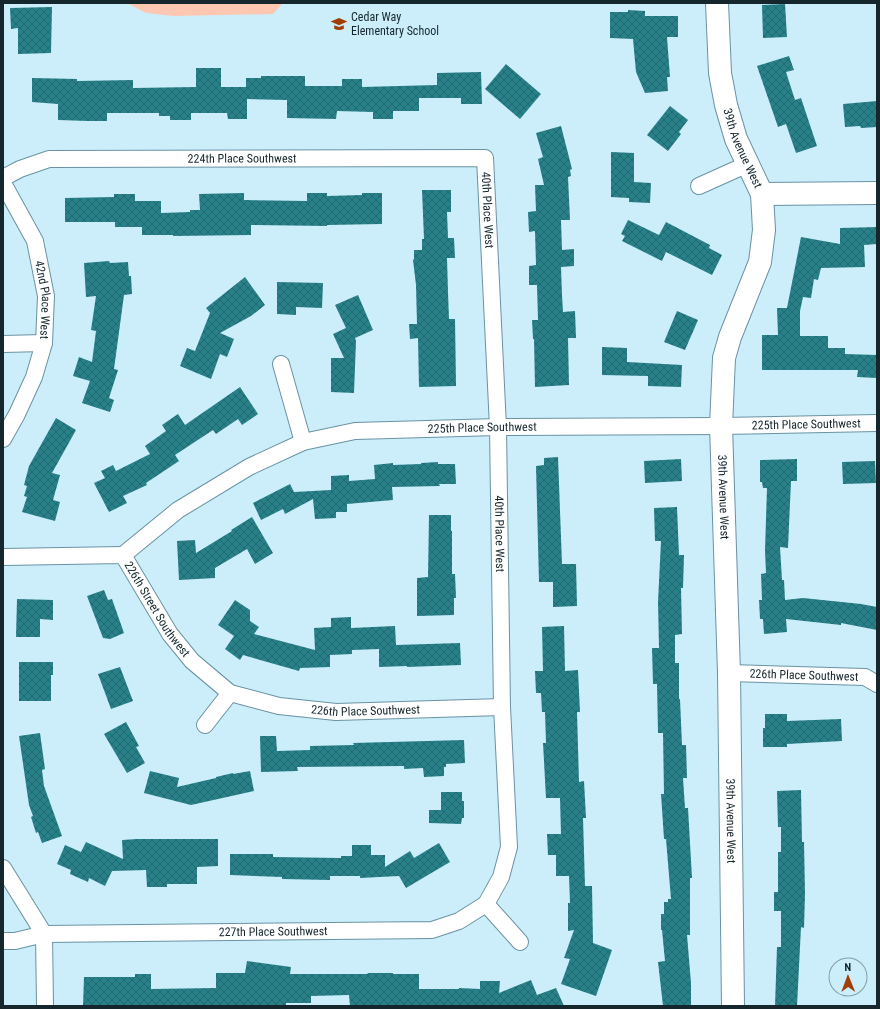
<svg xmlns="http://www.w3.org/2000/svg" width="880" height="1009" font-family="'Roboto Condensed',sans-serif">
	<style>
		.pitch { fill: #fdc7b2 }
		.building { fill: url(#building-cross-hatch) }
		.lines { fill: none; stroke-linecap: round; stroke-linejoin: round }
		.street-casing { stroke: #6993a2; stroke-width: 18 }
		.secondary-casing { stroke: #6993a2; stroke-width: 24 }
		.street { stroke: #fff; stroke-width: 16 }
		.secondary { stroke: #fff; stroke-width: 22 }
		.labels { text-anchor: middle; stroke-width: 3; stroke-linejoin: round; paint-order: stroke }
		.poi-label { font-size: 12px; fill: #15262c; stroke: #cceefb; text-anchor: start }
		.street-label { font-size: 12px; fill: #15262c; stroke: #cceefb }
	</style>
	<defs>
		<pattern id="building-cross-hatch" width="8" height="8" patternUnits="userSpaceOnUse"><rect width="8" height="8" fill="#288188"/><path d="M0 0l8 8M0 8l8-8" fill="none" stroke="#21696f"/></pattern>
	</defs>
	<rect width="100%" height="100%" fill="#cceefb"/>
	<path class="pitch" d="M 127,3 L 283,3 L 273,14 L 173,16 L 146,13 Z"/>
	<g class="building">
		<path d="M 785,4 L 787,37 L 763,38 L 762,5 Z"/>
		<path d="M 52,7 L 51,53 L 18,54 L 18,28 L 11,29 L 10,8 Z"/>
		<path d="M 628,10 L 645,11 L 645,16 L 678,16 L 678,37 L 667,37 L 670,77 L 667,77 L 668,91 L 645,93 L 636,72 L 633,39 L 610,38 L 610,12 L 628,12 Z"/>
		<path d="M 789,56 L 794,70 L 786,72 L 795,100 L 801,98 L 817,146 L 796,153 L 786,124 L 778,127 L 757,66 Z"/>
		<path d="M 506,64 L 541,94 L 520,119 L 485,89 Z"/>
		<path d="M 196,68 L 221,68 L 221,87 L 246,87 L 246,78 L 261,78 L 261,76 L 305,76 L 305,86 L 342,86 L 342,79 L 362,79 L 362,87 L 437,85 L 437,73 L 481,72 L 482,104 L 461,104 L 461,98 L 419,98 L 419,111 L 393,111 L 393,119 L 373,119 L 373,112 L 337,111 L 336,119 L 287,118 L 287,100 L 247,99 L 247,119 L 228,119 L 227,113 L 191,113 L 191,120 L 170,120 L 170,116 L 159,116 L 159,113 L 107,113 L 107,121 L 88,121 L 58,120 L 58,104 L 32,102 L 32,78 L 77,79 L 77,81 L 133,80 L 133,88 L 196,87 Z"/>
		<path d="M 877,101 L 877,127 L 861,128 L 860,126 L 845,127 L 843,104 Z"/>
		<path d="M 670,106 L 688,120 L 679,132 L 681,134 L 668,151 L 647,135 Z"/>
		<path d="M 561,126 L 572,169 L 570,170 L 571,176 L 568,177 L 570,220 L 561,220 L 562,250 L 574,249 L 574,266 L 561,267 L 562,295 L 563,312 L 575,311 L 576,338 L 568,338 L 569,385 L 535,387 L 534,339 L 533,339 L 532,320 L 538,320 L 537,285 L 529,285 L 529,266 L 536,265 L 535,231 L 529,232 L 528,212 L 536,211 L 535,185 L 544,185 L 538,159 L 543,157 L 536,133 Z"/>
		<path d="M 611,152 L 634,153 L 634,182 L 651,183 L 650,203 L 629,202 L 629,198 L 611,197 Z"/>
		<path d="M 422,190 L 451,190 L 451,212 L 447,212 L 448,238 L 454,238 L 455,258 L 447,258 L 448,292 L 449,319 L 455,319 L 456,386 L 419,387 L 418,338 L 410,339 L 409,324 L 417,324 L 416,285 L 413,260 L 414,259 L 414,250 L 422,250 L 422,239 L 424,239 Z"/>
		<path d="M 244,193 L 244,200 L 307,201 L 307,193 L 327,193 L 327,196 L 362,195 L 362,193 L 382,193 L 382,224 L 327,225 L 327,226 L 251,225 L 251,235 L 173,236 L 173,235 L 142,235 L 142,227 L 115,227 L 115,222 L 65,222 L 65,198 L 114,197 L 114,194 L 135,194 L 135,201 L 161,201 L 161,213 L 190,212 L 190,210 L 200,210 L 199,194 Z"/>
		<path d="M 628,220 L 659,235 L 666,222 L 710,245 L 709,248 L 722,255 L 712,275 L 666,252 L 662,261 L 622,241 L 625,236 L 621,234 Z"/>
		<path d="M 877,227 L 877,244 L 864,245 L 865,267 L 821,268 L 818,280 L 814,279 L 811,298 L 803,297 L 800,311 L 800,336 L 828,336 L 828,348 L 845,348 L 845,354 L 877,355 L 877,378 L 857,377 L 858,370 L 762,370 L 762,335 L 778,335 L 777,308 L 787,308 L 801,237 L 840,244 L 840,228 Z"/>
		<path d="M 109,261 L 110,263 L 128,262 L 129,276 L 131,276 L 132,294 L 124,295 L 114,369 L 118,370 L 109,398 L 114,400 L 110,412 L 82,403 L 90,381 L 73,376 L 79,357 L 92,362 L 96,331 L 91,330 L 96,296 L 86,297 L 84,263 Z"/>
		<path d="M 245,277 L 265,305 L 251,316 L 220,333 L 234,339 L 227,357 L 220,354 L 211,379 L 180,366 L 187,348 L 195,351 L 210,313 L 206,308 Z"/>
		<path d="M 277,282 L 323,283 L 322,308 L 296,307 L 296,315 L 277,314 Z"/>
		<path d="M 358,295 L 373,330 L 355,338 L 356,341 L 354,393 L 331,392 L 331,358 L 344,358 L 333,334 L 346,328 L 335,305 Z"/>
		<path d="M 677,311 L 698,320 L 685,350 L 664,342 Z"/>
		<path d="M 602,347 L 627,348 L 627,362 L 682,365 L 681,387 L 648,386 L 648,376 L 602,375 Z"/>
		<path d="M 240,387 L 258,414 L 242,425 L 238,419 L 216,434 L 213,430 L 175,455 L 179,461 L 146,483 L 147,485 L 123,496 L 127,503 L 109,512 L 94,483 L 105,478 L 101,471 L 113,465 L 116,471 L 150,454 L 145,446 L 166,431 L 162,425 L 178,414 L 185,425 Z"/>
		<path d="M 56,418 L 76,430 L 52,473 L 60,475 L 53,500 L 60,502 L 55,521 L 22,512 L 27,497 L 24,496 L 27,486 L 24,485 L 29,466 Z"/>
		<path d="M 558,457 L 562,564 L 576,564 L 577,606 L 553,607 L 553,582 L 539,582 L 536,466 L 544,465 L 544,458 Z"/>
		<path d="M 681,459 L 682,481 L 645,483 L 644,461 Z"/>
		<path d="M 797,459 L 797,481 L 791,481 L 788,548 L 780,547 L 782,580 L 784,580 L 785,600 L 803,598 L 861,604 L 877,607 L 877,630 L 841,623 L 841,625 L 786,619 L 787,632 L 764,634 L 763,619 L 760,619 L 759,600 L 762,600 L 761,574 L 766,573 L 765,551 L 767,488 L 763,488 L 762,482 L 760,482 L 760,460 Z"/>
		<path d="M 875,461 L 876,483 L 843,484 L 842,462 Z"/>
		<path d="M 438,462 L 438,464 L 455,464 L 456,484 L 439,484 L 440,486 L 392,487 L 393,500 L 347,504 L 347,512 L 336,512 L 336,518 L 315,519 L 313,499 L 285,514 L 283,509 L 261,520 L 253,503 L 290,484 L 294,492 L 331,490 L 331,476 L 349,475 L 349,481 L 375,479 L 374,465 L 393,463 L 393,465 L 421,464 L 421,463 Z"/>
		<path d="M 677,507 L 679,555 L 684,555 L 683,588 L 681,588 L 682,634 L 675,635 L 675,663 L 679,663 L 679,699 L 680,699 L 682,745 L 686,745 L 687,778 L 683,778 L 685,808 L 688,808 L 692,878 L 690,878 L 690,935 L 687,935 L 691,983 L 691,1006 L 663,1006 L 658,962 L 665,961 L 662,930 L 661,930 L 661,914 L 664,914 L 664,902 L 668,902 L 668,899 L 671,899 L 666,839 L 664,839 L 661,794 L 664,794 L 663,733 L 658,733 L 657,684 L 653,684 L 652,648 L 659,648 L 658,602 L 661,541 L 655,541 L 654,508 Z"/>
		<path d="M 429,515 L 451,515 L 451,531 L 452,531 L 452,574 L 455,574 L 456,598 L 454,598 L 454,615 L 417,616 L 417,578 L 428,577 Z"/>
		<path d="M 252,517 L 273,553 L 255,564 L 247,549 L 215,568 L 215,578 L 179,580 L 177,541 L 195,540 L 196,553 L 232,531 L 231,530 Z"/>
		<path d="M 104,590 L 108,600 L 112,599 L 124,633 L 110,639 L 103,638 L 87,596 Z"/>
		<path d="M 17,599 L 53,600 L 53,620 L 40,619 L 40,637 L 16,637 Z"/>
		<path d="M 235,600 L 250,610 L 250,621 L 259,627 L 254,634 L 315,650 L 314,628 L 331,627 L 331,618 L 351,617 L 351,628 L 395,626 L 396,645 L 460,643 L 461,665 L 407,667 L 407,666 L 379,667 L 379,649 L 352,650 L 352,654 L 330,655 L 330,667 L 300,668 L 299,671 L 243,655 L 240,660 L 225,649 L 234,636 L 218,625 Z"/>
		<path d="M 564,626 L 565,671 L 578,670 L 580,712 L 577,712 L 579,782 L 584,781 L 586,818 L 583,818 L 585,886 L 592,886 L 593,943 L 612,950 L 596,996 L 561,984 L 570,959 L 564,958 L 574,930 L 568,931 L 568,903 L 570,903 L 569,876 L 556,876 L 556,855 L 548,855 L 547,834 L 561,834 L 560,798 L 546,798 L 543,743 L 546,743 L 545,712 L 542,712 L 541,693 L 536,693 L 535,671 L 543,671 L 542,627 Z"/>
		<path d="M 19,662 L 53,662 L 53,675 L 51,675 L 51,701 L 19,701 Z"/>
		<path d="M 120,667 L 133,701 L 111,709 L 98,674 Z"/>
		<path d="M 765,714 L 787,714 L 787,721 L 841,719 L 842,741 L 787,744 L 787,747 L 763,747 L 763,728 L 765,728 Z"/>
		<path d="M 126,722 L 139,746 L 136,747 L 145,763 L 127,773 L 104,734 Z"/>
		<path d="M 40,733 L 45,769 L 42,770 L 44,786 L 62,836 L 42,843 L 38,832 L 36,833 L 31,817 L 33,816 L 29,805 L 19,736 Z"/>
		<path d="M 260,736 L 276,736 L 277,751 L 310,750 L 310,746 L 354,745 L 353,743 L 464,740 L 465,763 L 446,764 L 446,767 L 444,767 L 444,776 L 424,777 L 423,768 L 404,769 L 404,766 L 297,767 L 298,771 L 261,772 Z"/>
		<path d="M 150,771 L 179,778 L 177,787 L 216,778 L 216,777 L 233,773 L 233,774 L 250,771 L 254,791 L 191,805 L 144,793 Z"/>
		<path d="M 801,790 L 802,842 L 804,842 L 805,894 L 804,928 L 801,927 L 797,1006 L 775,1006 L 777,947 L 781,947 L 781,911 L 774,911 L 774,892 L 778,892 L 778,852 L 781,852 L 781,827 L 778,827 L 777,791 Z"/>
		<path d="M 441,792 L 462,792 L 462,801 L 464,801 L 464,818 L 462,818 L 461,824 L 429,823 L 429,810 L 441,810 Z"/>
		<path d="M 137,839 L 218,839 L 218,866 L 197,867 L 197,884 L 167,884 L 167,887 L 147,887 L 146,870 L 112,871 L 105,886 L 89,878 L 88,882 L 70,874 L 71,870 L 57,864 L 65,845 L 81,852 L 86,842 L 123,859 L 122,840 Z"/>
		<path d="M 439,843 L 450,862 L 406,888 L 399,876 L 360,878 L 360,876 L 330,876 L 330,880 L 282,879 L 282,877 L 230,875 L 230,854 L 273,854 L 273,857 L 341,858 L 341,856 L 352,856 L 352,845 L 371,845 L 371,855 L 385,855 L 385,867 L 410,851 L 414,858 Z"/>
		<path d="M 247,961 L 291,967 L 290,974 L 368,974 L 367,973 L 393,973 L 393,974 L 419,974 L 419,989 L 459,989 L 459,988 L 480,989 L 480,981 L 500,981 L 499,993 L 531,980 L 537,995 L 556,988 L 564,1006 L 350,1006 L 349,995 L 311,996 L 311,1003 L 286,1003 L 286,1006 L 83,1006 L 84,977 L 135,977 L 135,974 L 151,974 L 151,989 L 216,988 L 216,973 L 245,973 Z"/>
	</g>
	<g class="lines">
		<g class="street-casing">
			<g id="street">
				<path id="s1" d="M 3,178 L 20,169 L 49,159 L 485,158 L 498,427 L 502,707 L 509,847 L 501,877 L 486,904"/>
				<path id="s2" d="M 3,183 L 35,241 L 46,296 L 44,343 L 34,377 L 17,414 L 3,439"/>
				<path d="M 699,186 L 748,164"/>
				<path d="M 3,344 L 44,343"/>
				<path d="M 281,364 L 303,442"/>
				<path id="s3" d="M 123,555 L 178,510 L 249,467 L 303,442 L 355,431 L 498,427 L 721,426 L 877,423"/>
				<path id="s4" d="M 3,557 L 123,555 L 170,634 L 192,661 L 230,693 L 279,706 L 336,712 L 502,707"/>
				<path id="s5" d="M 729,673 L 865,677 L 877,684"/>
				<path d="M 205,725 L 230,693"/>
				<path d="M 3,868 L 44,934 L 45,1006"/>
				<path id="s6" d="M 3,941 L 15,941 L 44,934 L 432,930 L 459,921 L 486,904 L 520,942"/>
			</g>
		</g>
		<g class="secondary-casing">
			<g id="secondary">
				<path id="s7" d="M 717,3 L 720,73 L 726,105 L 736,139 L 762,194 L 764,230 L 760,262 L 730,337 L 724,358 L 721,426 L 729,673 L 733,1006"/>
				<path d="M 762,194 L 877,193"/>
			</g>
		</g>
		<use href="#street" class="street"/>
		<use href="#secondary" class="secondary"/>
	</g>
	<defs>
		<g id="school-bare" transform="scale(1.2)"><path d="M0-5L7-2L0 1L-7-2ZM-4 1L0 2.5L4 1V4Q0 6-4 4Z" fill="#a13d05" stroke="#cceefb" stroke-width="2.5" paint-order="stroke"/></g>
	</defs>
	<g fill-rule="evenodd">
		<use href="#school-bare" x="339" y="24"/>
	</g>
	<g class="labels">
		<g class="poi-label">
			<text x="351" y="21">Cedar Way<tspan x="351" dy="14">Elementary School</tspan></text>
		</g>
		<g class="street-label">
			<text dy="4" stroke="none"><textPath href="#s7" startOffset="149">39th Avenue West</textPath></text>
			<text dy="4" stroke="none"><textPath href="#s1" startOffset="243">224th Place Southwest</textPath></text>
			<text dy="4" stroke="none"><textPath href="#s1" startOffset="538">40th Place West</textPath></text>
			<text dy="4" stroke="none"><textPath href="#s2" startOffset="126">42nd Place West</textPath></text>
			<text dy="4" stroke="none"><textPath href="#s3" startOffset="718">225th Place Southwest</textPath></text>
			<text dy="4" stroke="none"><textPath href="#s3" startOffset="394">225th Place Southwest</textPath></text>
			<text dy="4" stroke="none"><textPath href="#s7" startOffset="509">39th Avenue West</textPath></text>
			<text dy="4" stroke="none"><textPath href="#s1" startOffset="862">40th Place West</textPath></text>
			<text dy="4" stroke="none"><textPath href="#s4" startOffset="184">226th Street Southwest</textPath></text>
			<text dy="4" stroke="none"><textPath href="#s5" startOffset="75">226th Place Southwest</textPath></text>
			<text dy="4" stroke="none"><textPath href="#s4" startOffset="434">226th Place Southwest</textPath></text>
			<text dy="4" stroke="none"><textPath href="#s7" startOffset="833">39th Avenue West</textPath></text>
			<text dy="4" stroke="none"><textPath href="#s6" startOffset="271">227th Place Southwest</textPath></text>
		</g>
	</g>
	<rect width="880" height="1009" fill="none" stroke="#15262c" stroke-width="8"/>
	<g transform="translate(848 977) rotate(359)"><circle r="19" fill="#cceefb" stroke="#839ea8"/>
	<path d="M0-3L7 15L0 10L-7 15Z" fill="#a13d05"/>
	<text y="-6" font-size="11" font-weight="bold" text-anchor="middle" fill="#15262c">N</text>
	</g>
</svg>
